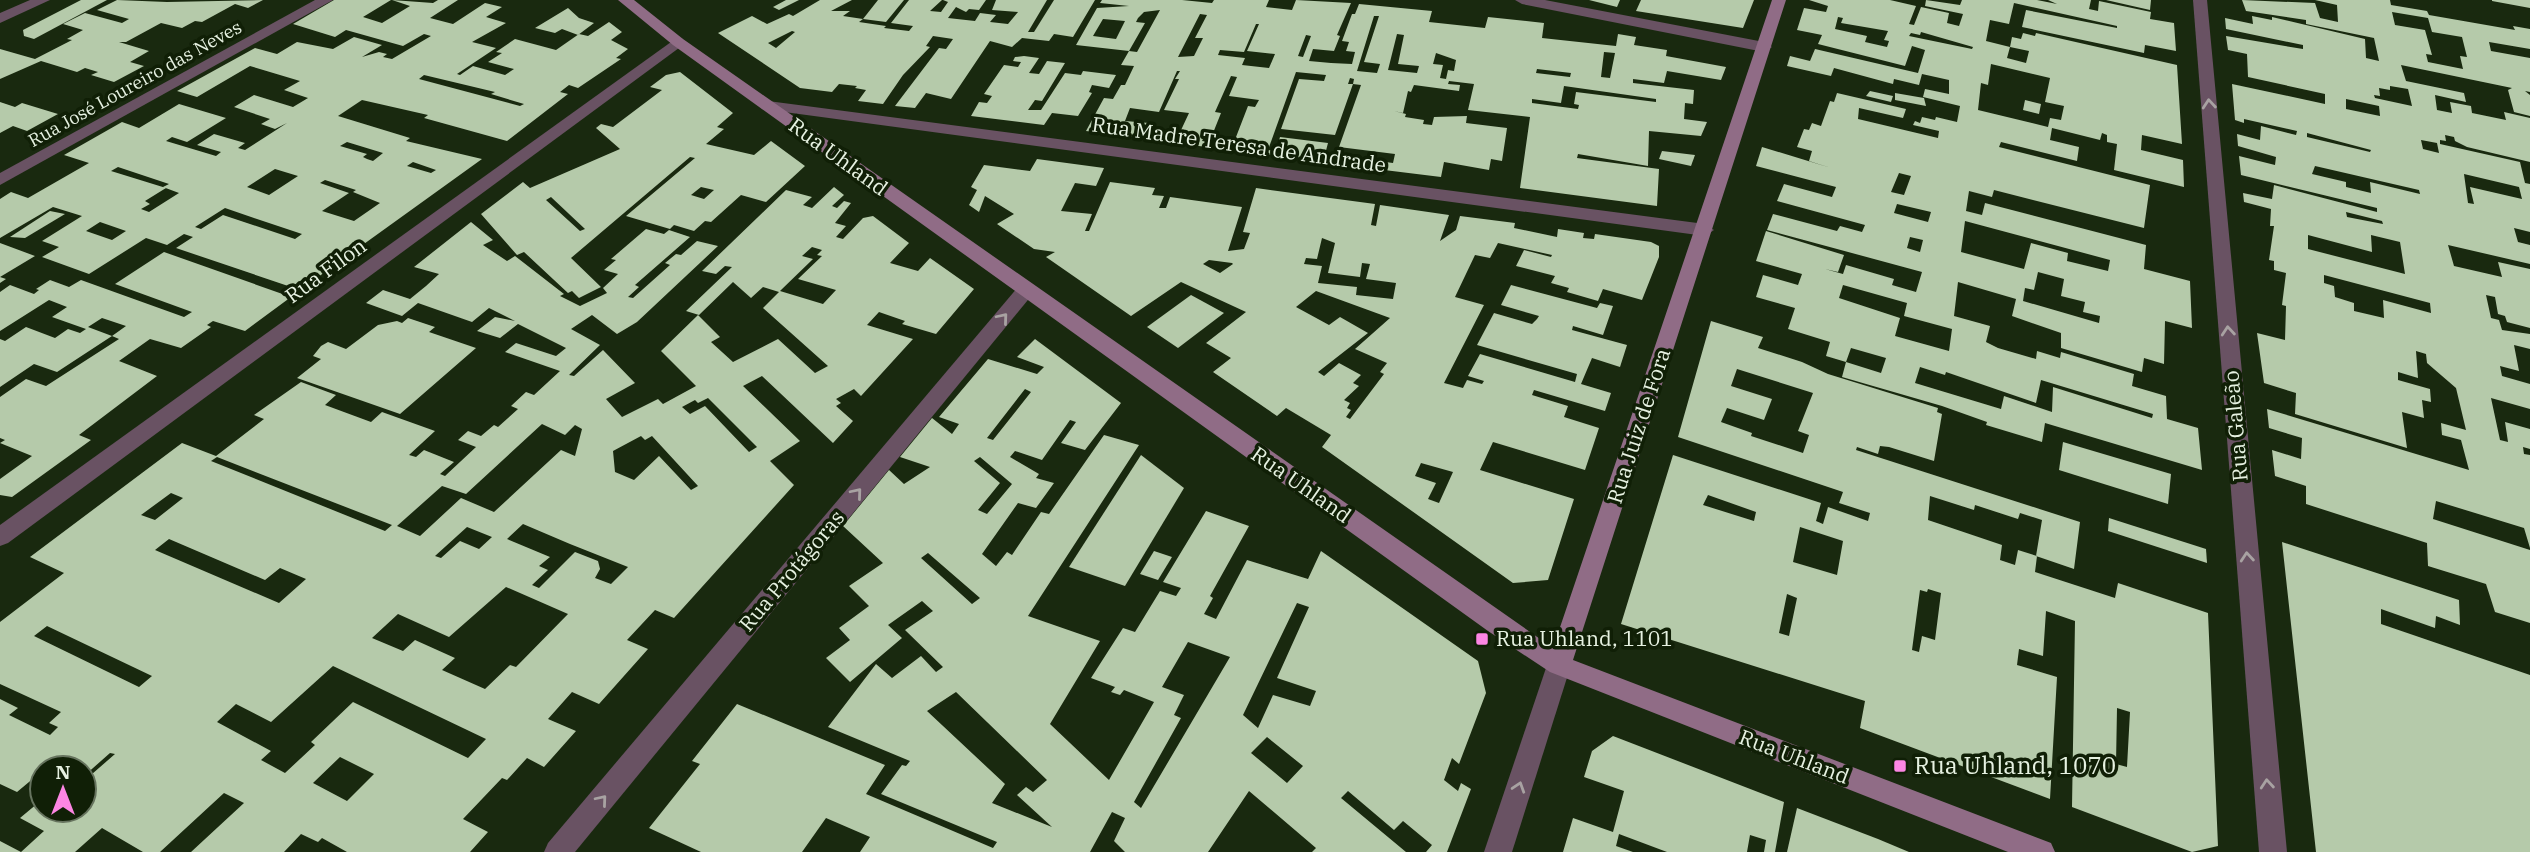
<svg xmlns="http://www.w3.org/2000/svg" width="2530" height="852" font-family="'IBM Plex Serif',serif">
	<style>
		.building { fill: #b5caaa; fill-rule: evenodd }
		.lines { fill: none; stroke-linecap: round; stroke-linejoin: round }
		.street { fill: #695263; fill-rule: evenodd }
		.secondary { fill: #906c86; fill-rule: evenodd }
		.oneway { stroke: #a8a2a2 }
		.poi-dot { fill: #fc86e3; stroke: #101f06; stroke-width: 2.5 }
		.labels { text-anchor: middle; stroke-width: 7; stroke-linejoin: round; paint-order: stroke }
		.far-street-label { font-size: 18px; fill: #e6f1e1; stroke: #101f06 }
		.street-label { font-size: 21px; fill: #e6f1e1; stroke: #101f06 }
		.poi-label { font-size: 21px; fill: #e6f1e1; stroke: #101f06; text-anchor: start }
		.near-poi-label { font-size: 24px; fill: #e6f1e1; stroke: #101f06; text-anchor: start }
	</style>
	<rect width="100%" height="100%" fill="#19290f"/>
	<g class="building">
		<path d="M 81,0 L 107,0 L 34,39 L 24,36 L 23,30 Z"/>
		<path d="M 117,0 L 167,2 L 263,0 L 248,8 L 235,4 L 202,22 L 195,21 L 182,28 L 161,23 L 126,42 L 119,42 L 149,51 L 130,62 L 144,66 L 114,82 L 91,75 L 98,72 L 85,68 L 77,72 L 41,61 L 0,79 L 0,49 L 35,59 L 72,40 L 67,39 L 83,30 L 63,24 L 85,13 L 122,23 L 129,19 L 97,10 Z"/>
		<path d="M 334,0 L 391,0 L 363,17 L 382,23 L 410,6 L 392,0 L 433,3 L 438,0 L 458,0 L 430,18 L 453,24 L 485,3 L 502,7 L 486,17 L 506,23 L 472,42 L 496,48 L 457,74 L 460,75 L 473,66 L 505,75 L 514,69 L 488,62 L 502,53 L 496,52 L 515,39 L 556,50 L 579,34 L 588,36 L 609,22 L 622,32 L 611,40 L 628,49 L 616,58 L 621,59 L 578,88 L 569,85 L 560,92 L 568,94 L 507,141 L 424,118 L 428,115 L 362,100 L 338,116 L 410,138 L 406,141 L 482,159 L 300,290 L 176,248 L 193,237 L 184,234 L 167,245 L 146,238 L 89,274 L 42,257 L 59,247 L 42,241 L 82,216 L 53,207 L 0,238 L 0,199 L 11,192 L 28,198 L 89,163 L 64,155 L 122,122 L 139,128 L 179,104 L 226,118 L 187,142 L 172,137 L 166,141 L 216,156 L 221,152 L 197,145 L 214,134 L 245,143 L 238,148 L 245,150 L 287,123 L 275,129 L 261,124 L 270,119 L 234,107 L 254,95 L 293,107 L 308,98 L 284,90 L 300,81 L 250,66 L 197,97 L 177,91 L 255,48 L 277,54 L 297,42 L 333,49 L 354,37 L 382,45 L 362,57 L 379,52 L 387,54 L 383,57 L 392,59 L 431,36 L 424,34 L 403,46 L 346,30 L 335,37 L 293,24 ZM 424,75 L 495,92 L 491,94 L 524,104 L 520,106 L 419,79 ZM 347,142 L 383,153 L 373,161 L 367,159 L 363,157 L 367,154 L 340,146 ZM 413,162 L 436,170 L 431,173 L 407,166 ZM 118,167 L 169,184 L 163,187 L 179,193 L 149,212 L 141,209 L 150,204 L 145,201 L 166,188 L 111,171 ZM 275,169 L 298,176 L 269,195 L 247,187 ZM 325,180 L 356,190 L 353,192 L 380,203 L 354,221 L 322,211 L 349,193 L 320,183 ZM 225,208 L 254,218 L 302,234 L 295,239 L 223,215 L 201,229 L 195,227 ZM 100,222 L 126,231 L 112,240 L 86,231 Z"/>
		<path d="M 786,0 L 799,0 L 779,10 L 773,7 Z"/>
		<path d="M 820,0 L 852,0 L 831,11 L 850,11 L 843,16 L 863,19 L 859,22 L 886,26 L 884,28 L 909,31 L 913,26 L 891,23 L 909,0 L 942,0 L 930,11 L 941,12 L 948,2 L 943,0 L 986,0 L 979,10 L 969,9 L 966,12 L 956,7 L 948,18 L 975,21 L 980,13 L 996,15 L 990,22 L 1008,24 L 1018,12 L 992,10 L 996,0 L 1047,0 L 1028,32 L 1034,32 L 1054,0 L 1095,0 L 1073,37 L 1054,34 L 1049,41 L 1022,38 L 1012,47 L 990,41 L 951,99 L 926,93 L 915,108 L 895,106 L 939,48 L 946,49 L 953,39 L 933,36 L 926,46 L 930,47 L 903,75 L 883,104 L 858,101 L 866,90 L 855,88 L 857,86 L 839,84 L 832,92 L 800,88 L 718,33 L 752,16 L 767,24 L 789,14 L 793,16 ZM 792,31 L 795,32 L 776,48 L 768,43 Z"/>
		<path d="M 878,0 L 904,0 L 886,22 L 863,19 Z"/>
		<path d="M 1102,0 L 1182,0 L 1212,3 L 1214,0 L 1269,0 L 1266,7 L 1292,10 L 1296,0 L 1351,3 L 1337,35 L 1340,36 L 1334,51 L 1313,49 L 1309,61 L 1331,63 L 1352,64 L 1355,52 L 1346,51 L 1349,42 L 1342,41 L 1352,14 L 1355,14 L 1359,4 L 1432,11 L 1429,22 L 1485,28 L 1488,17 L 1544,23 L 1542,38 L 1616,46 L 1618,34 L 1636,37 L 1634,45 L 1667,50 L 1666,56 L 1726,67 L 1721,80 L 1667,71 L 1664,83 L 1633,79 L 1633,83 L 1694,90 L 1693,104 L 1685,103 L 1684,119 L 1707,122 L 1701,136 L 1649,131 L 1648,166 L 1578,154 L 1577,158 L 1659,169 L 1657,206 L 1520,188 L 1530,117 L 1468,110 L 1474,84 L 1449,81 L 1448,84 L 1460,85 L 1459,91 L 1414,85 L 1411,92 L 1408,91 L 1403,113 L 1394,111 L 1406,114 L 1405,117 L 1424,120 L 1423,124 L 1432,125 L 1434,117 L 1467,116 L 1466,123 L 1507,128 L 1502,161 L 1491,159 L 1489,170 L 1444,162 L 1441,177 L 1376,169 L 1378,161 L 1393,163 L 1395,154 L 1339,147 L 1361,85 L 1353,84 L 1354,79 L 1350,78 L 1348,84 L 1353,84 L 1335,135 L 1281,129 L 1299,79 L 1324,81 L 1326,75 L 1296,72 L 1268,150 L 1276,151 L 1280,137 L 1328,143 L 1323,162 L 1231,150 L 1248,106 L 1255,107 L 1259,100 L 1229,96 L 1237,77 L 1231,76 L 1215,112 L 1221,113 L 1213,133 L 1206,133 L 1202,141 L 1209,142 L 1207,147 L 1175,143 L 1189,113 L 1164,110 L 1179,79 L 1175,79 L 1180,71 L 1177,71 L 1159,112 L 1130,108 L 1125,121 L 1149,123 L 1141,138 L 1086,131 L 1104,98 L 1113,99 L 1121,85 L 1125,85 L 1134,66 L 1121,65 L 1129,51 L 1137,52 L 1160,10 L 1144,12 L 1138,18 L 1136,22 L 1145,23 L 1129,51 L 1076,45 L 1097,8 L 1129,6 L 1100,3 ZM 1200,14 L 1207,15 L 1195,38 L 1203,38 L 1194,56 L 1178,57 ZM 1374,16 L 1379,16 L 1364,62 L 1380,64 L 1377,73 L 1357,71 ZM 1103,19 L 1125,21 L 1116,39 L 1093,36 ZM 1256,24 L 1259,24 L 1247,51 L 1275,54 L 1269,68 L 1242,65 L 1245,58 L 1218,55 L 1220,50 L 1244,52 ZM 1397,34 L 1404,35 L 1398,64 L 1419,66 L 1417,73 L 1388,70 ZM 1306,35 L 1311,36 L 1303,57 L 1298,56 ZM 1604,52 L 1615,53 L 1610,78 L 1601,77 ZM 1436,53 L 1456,60 L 1454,71 L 1448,70 L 1446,79 L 1440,78 L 1443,65 L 1433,64 ZM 1537,69 L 1571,73 L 1570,77 L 1536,73 ZM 1564,86 L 1656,99 L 1656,102 L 1576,92 L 1574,104 L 1579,105 L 1578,109 L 1532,103 L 1532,99 L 1561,103 Z"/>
		<path d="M 1589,0 L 1620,0 L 1617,7 Z"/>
		<path d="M 1641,0 L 1754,0 L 1743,28 L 1636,11 Z"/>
		<path d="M 1809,0 L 1890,0 L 1916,6 L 1909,24 L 1914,25 L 1921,7 L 1949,13 L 1947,23 L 1959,26 L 1963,14 L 1925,6 L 1926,0 L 1960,5 L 1962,0 L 2037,0 L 2057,4 L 2048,0 L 2091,0 L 2089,9 L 2098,11 L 2099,1 L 2151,12 L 2150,19 L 2174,23 L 2176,51 L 2145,45 L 2144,53 L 2022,27 L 2026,10 L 2117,28 L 2117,26 L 2014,3 L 2009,24 L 1990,20 L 1986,41 L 2010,47 L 2007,58 L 2026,63 L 2029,51 L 2010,47 L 2012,37 L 2021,39 L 2023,33 L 2035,36 L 2036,33 L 2177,65 L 2182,144 L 2142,135 L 2141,150 L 2183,160 L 2184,187 L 2114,170 L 2117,144 L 2107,142 L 2107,135 L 2102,133 L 2100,140 L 2052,128 L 2050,140 L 2079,147 L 2077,161 L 2001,142 L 1999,147 L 2150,185 L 2144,228 L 1994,190 L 1992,197 L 1969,191 L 1966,211 L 1982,215 L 1985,203 L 2146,245 L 2144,269 L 2190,281 L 2192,328 L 2165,321 L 2164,364 L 2144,358 L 2142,372 L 2061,348 L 2061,333 L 2012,316 L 2016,299 L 1958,282 L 1954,316 L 1990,326 L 1986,342 L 1998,348 L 2036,359 L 2037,351 L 2060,358 L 2061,352 L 2134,374 L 2132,386 L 2166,396 L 2167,419 L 2198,428 L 2202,470 L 2045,423 L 2042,442 L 1986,425 L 1987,422 L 1942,406 L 1842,377 L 1846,362 L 1881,373 L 1886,358 L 1851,348 L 1846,362 L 1826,356 L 1830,342 L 1788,329 L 1795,308 L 1756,297 L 1763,275 L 1798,285 L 1802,274 L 1756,261 L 1766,231 L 1844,255 L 1838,272 L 1825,269 L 1843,274 L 1846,265 L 1894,279 L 1892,285 L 1916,292 L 1922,272 L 1767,230 L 1773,214 L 1837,231 L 1840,226 L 1862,232 L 1865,225 L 1777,201 L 1784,184 L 1832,197 L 1836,187 L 1756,166 L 1762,147 L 1831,168 L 1809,161 L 1812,151 L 1797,147 L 1804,129 L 1809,130 L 1812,123 L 1821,126 L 1830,101 L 1834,102 L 1837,93 L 1906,109 L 1903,118 L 1859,108 L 1858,119 L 1938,138 L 1939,131 L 1913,125 L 1915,121 L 1920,123 L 1922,117 L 1935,120 L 1936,117 L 1957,122 L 1960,106 L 1923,97 L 1925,89 L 1949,94 L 1949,80 L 1922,74 L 1919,85 L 1894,79 L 1893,84 L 1834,68 L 1831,76 L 1787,66 L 1790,56 L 1810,61 L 1815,49 L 1918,73 L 1925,50 L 1912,46 L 1905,66 L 1818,44 L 1822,35 L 1797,30 L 1804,8 L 1826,12 L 1828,6 ZM 1838,17 L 1843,18 L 1841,23 L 1888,31 L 1884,40 L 1889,41 L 1887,47 L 1865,42 L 1867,36 L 1835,29 ZM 1921,32 L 1973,47 L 1972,49 L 1909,36 L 1911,33 L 1920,35 ZM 1991,64 L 2050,78 L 2045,102 L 2064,106 L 2061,120 L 2050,118 L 2048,127 L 1978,110 L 1981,83 L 1988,85 ZM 1899,173 L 1911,176 L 1904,195 L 1891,192 ZM 1897,204 L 1931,212 L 1928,222 L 1894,213 ZM 1965,221 L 2110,260 L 2108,271 L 2067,261 L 2068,253 L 2031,243 L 2024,269 L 1961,252 ZM 1910,237 L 1923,240 L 1920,252 L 1907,248 ZM 2038,272 L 2064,279 L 2061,296 L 2085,302 L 2083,312 L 2100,316 L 2099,323 L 2023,301 L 2025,288 L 2034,290 ZM 1843,285 L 1907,303 L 1904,316 L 1952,329 L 1949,351 L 1895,336 L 1900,318 L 1839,298 ZM 1920,367 L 1945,375 L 1946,372 L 2036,403 L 2041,380 L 2153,414 L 2152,418 L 2053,387 L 2052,412 L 2004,396 L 2001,409 L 1915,383 Z"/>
		<path d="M 2106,0 L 2151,0 L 2150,10 Z"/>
		<path d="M 2242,0 L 2315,3 L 2320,18 L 2338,22 L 2337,5 L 2315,0 L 2390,0 L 2391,5 L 2427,11 L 2429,15 L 2515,30 L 2513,26 L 2530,29 L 2530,49 L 2489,42 L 2491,51 L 2530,58 L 2530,92 L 2525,91 L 2530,95 L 2530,116 L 2514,112 L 2508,90 L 2512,88 L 2401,65 L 2406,81 L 2464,93 L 2466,102 L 2435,95 L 2437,110 L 2452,113 L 2450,102 L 2471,106 L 2472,113 L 2506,120 L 2504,112 L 2530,118 L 2530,162 L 2467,147 L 2455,141 L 2454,137 L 2445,135 L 2446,141 L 2440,140 L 2440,144 L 2520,162 L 2525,183 L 2530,184 L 2530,232 L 2514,228 L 2518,242 L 2530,245 L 2530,264 L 2448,245 L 2454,266 L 2502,277 L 2498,262 L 2530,269 L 2530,328 L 2507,322 L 2505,316 L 2498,314 L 2495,297 L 2486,295 L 2491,318 L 2499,320 L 2502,330 L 2530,334 L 2530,349 L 2514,345 L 2519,371 L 2500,366 L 2502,376 L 2530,384 L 2530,409 L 2491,398 L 2500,440 L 2508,442 L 2505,422 L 2530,429 L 2530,449 L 2523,447 L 2524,454 L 2530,455 L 2530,548 L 2524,528 L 2436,501 L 2433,519 L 2530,550 L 2530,623 L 2495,612 L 2486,584 L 2428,566 L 2427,543 L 2306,504 L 2306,486 L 2275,476 L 2272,450 L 2301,459 L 2302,438 L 2269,428 L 2267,409 L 2469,470 L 2461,440 L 2442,435 L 2441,423 L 2466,430 L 2456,388 L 2427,363 L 2426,354 L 2416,351 L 2418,378 L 2398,372 L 2398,380 L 2430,389 L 2431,402 L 2422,400 L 2424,418 L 2402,412 L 2407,448 L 2295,414 L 2296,393 L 2264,383 L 2257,333 L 2285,340 L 2286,306 L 2282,305 L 2286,273 L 2274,270 L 2274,261 L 2269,260 L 2274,226 L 2270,226 L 2271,209 L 2244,202 L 2243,193 L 2272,199 L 2274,185 L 2377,212 L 2377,208 L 2241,175 L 2239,156 L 2275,165 L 2276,157 L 2238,146 L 2237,134 L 2260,140 L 2261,126 L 2296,135 L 2297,131 L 2244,119 L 2244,123 L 2235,120 L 2232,84 L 2325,104 L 2325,94 L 2248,77 L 2247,54 L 2228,50 L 2226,36 L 2303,49 L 2303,45 L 2226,29 L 2225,18 L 2253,24 L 2252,16 L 2272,20 L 2272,17 L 2365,39 L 2366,58 L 2379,61 L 2374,38 L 2306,24 L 2306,20 L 2246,11 ZM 2392,12 L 2428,18 L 2432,32 L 2462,37 L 2467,57 L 2460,56 L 2463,69 L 2428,62 L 2426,54 L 2432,55 L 2425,30 L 2395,25 ZM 2390,86 L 2408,89 L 2412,106 L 2375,98 L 2374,95 L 2380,96 L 2379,88 L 2390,90 ZM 2346,99 L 2379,106 L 2380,116 L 2346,109 ZM 2307,133 L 2371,150 L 2370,152 L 2307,137 ZM 2421,140 L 2437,143 L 2439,153 L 2423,149 ZM 2315,166 L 2419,190 L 2420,194 L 2370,182 L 2371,193 L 2346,187 L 2346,182 L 2312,174 ZM 2464,174 L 2519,187 L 2522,199 L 2470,187 L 2474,204 L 2468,203 ZM 2346,212 L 2382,221 L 2383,224 L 2347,217 ZM 2308,235 L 2372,252 L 2371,235 L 2400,242 L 2405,274 L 2308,249 ZM 2324,275 L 2430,303 L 2431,313 L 2383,300 L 2384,318 L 2354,311 L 2354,303 L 2335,297 L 2334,286 L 2324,283 Z"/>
		<path d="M 2492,0 L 2530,0 L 2530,8 L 2492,1 Z"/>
		<path d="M 568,8 L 579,18 L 594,23 L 578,35 L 562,29 L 555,33 L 535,28 Z"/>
		<path d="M 1024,56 L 1039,58 L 1029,73 L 1039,74 L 1047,61 L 1065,63 L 1042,101 L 1035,100 L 1028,110 L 1041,110 L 1065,73 L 1081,75 L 1083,71 L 1116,75 L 1109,88 L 1092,85 L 1089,92 L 1092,93 L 1078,116 L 1052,113 L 1044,125 L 971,116 L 979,102 L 987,103 L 992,96 L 984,94 L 1004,65 L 1018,67 L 1021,62 L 1013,61 L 1015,57 Z"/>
		<path d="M 680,72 L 733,113 L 717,127 L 724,129 L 706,144 L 754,155 L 771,141 L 805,166 L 766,202 L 741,195 L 711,222 L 705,221 L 694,231 L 674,225 L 670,229 L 626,216 L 695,158 L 690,157 L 571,258 L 601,287 L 579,298 L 572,291 L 568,293 L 524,252 L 517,255 L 481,214 L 523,182 L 530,188 L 620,149 L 596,128 L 601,124 L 613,127 L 662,90 L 650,87 L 666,75 ZM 701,187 L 714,190 L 704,199 L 691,195 ZM 551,197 L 585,229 L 580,231 L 546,200 Z"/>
		<path d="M 1870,91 L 1893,96 L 1891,102 L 1866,96 Z"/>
		<path d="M 1895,93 L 1924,98 L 1926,106 L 1895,100 Z"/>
		<path d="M 2025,100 L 2041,104 L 2039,114 L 2023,110 Z"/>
		<path d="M 0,102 L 15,107 L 22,103 L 58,114 L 27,131 L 13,126 L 0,133 Z"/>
		<path d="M 1662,151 L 1695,155 L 1691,166 L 1659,159 Z"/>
		<path d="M 1037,159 L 1104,168 L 1096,186 L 1075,183 L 1061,211 L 1092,214 L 1085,231 L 1089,231 L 1110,182 L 1155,188 L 1152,195 L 1164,196 L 1159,208 L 1166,208 L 1170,197 L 1242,207 L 1228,251 L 1244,249 L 1250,233 L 1243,232 L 1256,188 L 1375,204 L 1371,225 L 1376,226 L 1380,205 L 1449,215 L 1440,241 L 1456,230 L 1460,216 L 1515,223 L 1514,228 L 1557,237 L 1558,229 L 1584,233 L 1583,238 L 1594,239 L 1595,234 L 1651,242 L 1659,246 L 1659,257 L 1642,300 L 1603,289 L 1598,301 L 1567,292 L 1569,288 L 1551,283 L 1555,276 L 1516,266 L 1524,250 L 1551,257 L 1552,255 L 1498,243 L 1490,258 L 1475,255 L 1455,297 L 1484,305 L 1444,383 L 1463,388 L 1467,380 L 1482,384 L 1484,381 L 1468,376 L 1480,354 L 1575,382 L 1577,374 L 1477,345 L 1494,313 L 1532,324 L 1537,319 L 1539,316 L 1501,305 L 1511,285 L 1597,308 L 1600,303 L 1613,306 L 1603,335 L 1573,326 L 1572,330 L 1627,345 L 1620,367 L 1592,358 L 1581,384 L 1611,393 L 1605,411 L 1534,390 L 1532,395 L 1568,406 L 1564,417 L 1599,428 L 1585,470 L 1493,442 L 1480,470 L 1574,499 L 1548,580 L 1513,583 L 1322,447 L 1331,435 L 1286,408 L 1277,416 L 1213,372 L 1231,358 L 1206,343 L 1246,312 L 1181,282 L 1131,316 L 1046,257 L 1055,252 L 1034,249 L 997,224 L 1014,214 L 985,196 L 979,212 L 969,205 L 977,190 L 971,187 L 984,165 L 1030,171 ZM 1322,238 L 1335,243 L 1328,273 L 1360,277 L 1362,263 L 1370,264 L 1366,279 L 1396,283 L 1393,299 L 1356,295 L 1357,287 L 1318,283 L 1322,266 L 1304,264 L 1306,258 L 1317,259 ZM 1209,260 L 1232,263 L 1233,264 L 1220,273 L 1203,264 ZM 1316,291 L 1390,318 L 1355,349 L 1387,363 L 1380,372 L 1384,374 L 1350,419 L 1346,417 L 1351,410 L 1347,408 L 1350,403 L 1344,400 L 1359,386 L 1353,383 L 1361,375 L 1339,363 L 1324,376 L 1318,372 L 1368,333 L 1340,317 L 1329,325 L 1296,307 ZM 1421,463 L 1453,472 L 1439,503 L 1428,499 L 1436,483 L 1415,476 Z"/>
		<path d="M 834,187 L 844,195 L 832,206 L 837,208 L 844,201 L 851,203 L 835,223 L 846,226 L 836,237 L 843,239 L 863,218 L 873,216 L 909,243 L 890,263 L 918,271 L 930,258 L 974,289 L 936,334 L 902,324 L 905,321 L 879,312 L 867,325 L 913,339 L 861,396 L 854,389 L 836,399 L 841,403 L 836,406 L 853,421 L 833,443 L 762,376 L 743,386 L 800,441 L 770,461 L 794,485 L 674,618 L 655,610 L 627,640 L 648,649 L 599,704 L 572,692 L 548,719 L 576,731 L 544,767 L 527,758 L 507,780 L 502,778 L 463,819 L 488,832 L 470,852 L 347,852 L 322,838 L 318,842 L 301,834 L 284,852 L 191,852 L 244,803 L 224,793 L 160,852 L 143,852 L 102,828 L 75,852 L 0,852 L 0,841 L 21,852 L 44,831 L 20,818 L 38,803 L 42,805 L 42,810 L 84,810 L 84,781 L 115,754 L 110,753 L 84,776 L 84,768 L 66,768 L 53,762 L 17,792 L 0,784 L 0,699 L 18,708 L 9,715 L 50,735 L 58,727 L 49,723 L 61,712 L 0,684 L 0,622 L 64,573 L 30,557 L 182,443 L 216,456 L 264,419 L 254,415 L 301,382 L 336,395 L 325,405 L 371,422 L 382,412 L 435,431 L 409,455 L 416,457 L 424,450 L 454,462 L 440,474 L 445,476 L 476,447 L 458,440 L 468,431 L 481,436 L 494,425 L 498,427 L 518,409 L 511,406 L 526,392 L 534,395 L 560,371 L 505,352 L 516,343 L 556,356 L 566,348 L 518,324 L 500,338 L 477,331 L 495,317 L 515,321 L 489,308 L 472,322 L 418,303 L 402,316 L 366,303 L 383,290 L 410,299 L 426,286 L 439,274 L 414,267 L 471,222 L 493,240 L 483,245 L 507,261 L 515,256 L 564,294 L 560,296 L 580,306 L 607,293 L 603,288 L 618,274 L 604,270 L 616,260 L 611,259 L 646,229 L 664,234 L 669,230 L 690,237 L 635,285 L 639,287 L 628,297 L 633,298 L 670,265 L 665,263 L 676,254 L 681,255 L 697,241 L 718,246 L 637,322 L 617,334 L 592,315 L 571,329 L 600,345 L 569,375 L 574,376 L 603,350 L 635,383 L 606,399 L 622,417 L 658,399 L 663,404 L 696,386 L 661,351 L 698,315 L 720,337 L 711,342 L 733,362 L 778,339 L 815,373 L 828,366 L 763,308 L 779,292 L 763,287 L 751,298 L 733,282 L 699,315 L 686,311 L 732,267 L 725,266 L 716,274 L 702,271 L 786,190 L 812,197 L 803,205 L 812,208 ZM 812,247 L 822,250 L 817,255 L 822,256 L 798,279 L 836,290 L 823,304 L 780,291 L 813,259 L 802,256 ZM 708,398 L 757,447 L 749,452 L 705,406 L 690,414 L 682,407 L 695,400 L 698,403 ZM 542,424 L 565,435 L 575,425 L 582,429 L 575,456 L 561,450 L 494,512 L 461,498 L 420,536 L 397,526 L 442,486 L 466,494 ZM 641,436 L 645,440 L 652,436 L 698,486 L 691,490 L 659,456 L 634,480 L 615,472 L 613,451 ZM 217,457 L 392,525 L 385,531 L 211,461 ZM 171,493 L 183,498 L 155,520 L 141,515 ZM 523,524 L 570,544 L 628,567 L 611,584 L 595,578 L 600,569 L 598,561 L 575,552 L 539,588 L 532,585 L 548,570 L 539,566 L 550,557 L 507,539 ZM 467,527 L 492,537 L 479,549 L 460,541 L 441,558 L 435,556 ZM 169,539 L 265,580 L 280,568 L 306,579 L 279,603 L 155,550 ZM 506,587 L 568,614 L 516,667 L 510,665 L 485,689 L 442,670 L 455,658 L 415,640 L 403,651 L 372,638 L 398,614 L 449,637 ZM 47,626 L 152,676 L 139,687 L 34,636 ZM 333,666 L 486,739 L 468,758 L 353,702 L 311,742 L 315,745 L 285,773 L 261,760 L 271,751 L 217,722 L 236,704 L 271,722 ZM 340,757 L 374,774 L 347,801 L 313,783 Z"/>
		<path d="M 50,211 L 65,214 L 25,238 L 10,237 Z"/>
		<path d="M 0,243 L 35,256 L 0,277 L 6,279 L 0,283 Z"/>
		<path d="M 164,252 L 291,297 L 245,331 L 213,321 L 207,325 L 211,327 L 181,348 L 150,339 L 119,361 L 157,376 L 79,435 L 91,440 L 12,497 L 0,495 L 0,479 L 32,456 L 0,443 L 5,440 L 0,438 L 0,397 L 26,379 L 46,386 L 119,339 L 112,336 L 126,326 L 102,318 L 88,327 L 112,336 L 57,372 L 34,364 L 0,387 L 0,339 L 5,341 L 26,327 L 55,338 L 68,329 L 80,333 L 86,329 L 52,317 L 67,307 L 49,300 L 0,331 L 0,292 L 10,285 L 34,294 L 39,290 L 36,289 L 50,280 L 69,287 L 81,280 L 184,317 L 192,312 L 115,284 Z"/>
		<path d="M 1191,295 L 1224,313 L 1178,348 L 1147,327 Z"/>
		<path d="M 408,318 L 435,327 L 429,332 L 476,348 L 400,414 L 297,378 L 321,359 L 313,356 L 321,346 L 328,342 L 346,349 L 378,325 L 397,321 L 402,323 Z"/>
		<path d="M 1711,321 L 1763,337 L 1758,348 L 1802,362 L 1828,374 L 1938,408 L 1937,412 L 1942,414 L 1934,461 L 1889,447 L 1880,446 L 1878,454 L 1857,447 L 1856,450 L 2080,522 L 2074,569 L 2036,556 L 2042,520 L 2020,513 L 2018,519 L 1975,505 L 1974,510 L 1930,496 L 1928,520 L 2002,545 L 2000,560 L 2015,565 L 2018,550 L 2037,556 L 2035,572 L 2115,598 L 2118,583 L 2208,613 L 2218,846 L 2192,852 L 2072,807 L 2075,621 L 2046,611 L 2043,656 L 2019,649 L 2017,665 L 2057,677 L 2050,799 L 1860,728 L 1865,701 L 1621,624 L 1673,455 L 1821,503 L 1816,521 L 1823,524 L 1828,507 L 1868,521 L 1870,513 L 1839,503 L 1843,492 L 1678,437 ZM 1737,369 L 1813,393 L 1798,431 L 1809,435 L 1803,453 L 1751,436 L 1752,433 L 1721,422 L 1727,408 L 1764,420 L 1772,399 L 1731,386 ZM 1708,495 L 1756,512 L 1754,521 L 1703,505 ZM 1800,527 L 1843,541 L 1837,575 L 1793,562 ZM 1928,589 L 1941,593 L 1935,640 L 1922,636 L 1919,652 L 1912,650 L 1920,590 L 1927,592 ZM 1787,594 L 1797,598 L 1789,636 L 1779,633 ZM 2117,708 L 2130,712 L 2127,767 L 2116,764 Z"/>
		<path d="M 1035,339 L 1121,403 L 1085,450 L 1061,443 L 1076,422 L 1070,420 L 1042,460 L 1015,451 L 1010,457 L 1039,474 L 1036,478 L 1054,483 L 1036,508 L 1018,503 L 982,554 L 996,566 L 1007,552 L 1012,555 L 1041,512 L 1049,514 L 1104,435 L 1139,445 L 1028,616 L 1100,641 L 1050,724 L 1109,780 L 1154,702 L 1124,690 L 1120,695 L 1111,692 L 1115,687 L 1091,678 L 1123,628 L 1135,632 L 1160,591 L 1176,596 L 1181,588 L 1163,582 L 1206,511 L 1249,526 L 1210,596 L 1213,598 L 1204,614 L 1216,619 L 1247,560 L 1308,579 L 1321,551 L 1478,661 L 1486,693 L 1459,764 L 1452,758 L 1444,780 L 1458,791 L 1461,783 L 1471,789 L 1447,852 L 1426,852 L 1432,845 L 1403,821 L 1394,830 L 1348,791 L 1341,798 L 1406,852 L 1312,852 L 1316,848 L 1249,791 L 1208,852 L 1125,852 L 1114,841 L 1125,818 L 1112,812 L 1090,852 L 860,852 L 870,837 L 826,818 L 802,852 L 701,852 L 649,828 L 700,764 L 692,761 L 737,704 L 885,765 L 866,794 L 993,848 L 997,842 L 881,794 L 902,765 L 906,766 L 910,761 L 828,727 L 876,664 L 892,678 L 921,656 L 936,672 L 943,667 L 905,630 L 933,611 L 922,601 L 888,625 L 902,638 L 850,682 L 826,658 L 850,640 L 839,628 L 869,606 L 849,586 L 883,563 L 843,526 L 889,470 L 904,484 L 930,467 L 900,457 L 932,418 L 952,434 L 959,424 L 939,417 L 988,359 L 1037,374 L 1044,367 L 1017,357 ZM 1025,389 L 1031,392 L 993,440 L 987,438 ZM 980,457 L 1012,484 L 987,514 L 978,510 L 1000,483 L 974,461 ZM 928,553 L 980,598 L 972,604 L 921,558 ZM 1297,603 L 1309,607 L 1277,678 L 1316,691 L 1310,706 L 1273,695 L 1258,728 L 1243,715 ZM 1188,642 L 1230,657 L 1141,808 L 1134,802 L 1181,718 L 1174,715 L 1184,695 L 1162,687 ZM 956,692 L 1047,780 L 1033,792 L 1026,787 L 1017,795 L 1052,827 L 992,803 L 1005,784 L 927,711 ZM 1267,737 L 1303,766 L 1287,783 L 1251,753 Z"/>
		<path d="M 2063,442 L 2171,474 L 2168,504 L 2059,470 Z"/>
		<path d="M 1141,455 L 1184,488 L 1125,586 L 1069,567 Z"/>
		<path d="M 2109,518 L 2206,549 L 2207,563 L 2108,531 Z"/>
		<path d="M 2282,542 L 2459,600 L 2460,625 L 2436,616 L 2435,628 L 2381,609 L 2381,624 L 2530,675 L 2530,852 L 2316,852 Z"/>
		<path d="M 1154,551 L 1172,557 L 1158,580 L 1140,574 Z"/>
		<path d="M 1613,736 L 1784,802 L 1775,852 L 1764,852 L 1766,840 L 1750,835 L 1747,852 L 1667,852 L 1619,834 L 1616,846 L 1633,852 L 1563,852 L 1573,818 L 1613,832 L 1624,791 L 1584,777 L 1592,751 Z"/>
		<path d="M 1797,808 L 1878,839 L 1909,852 L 1787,852 Z"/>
	</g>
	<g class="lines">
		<g class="street">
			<path d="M 30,0 L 50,0 L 0,23 L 0,13 Z"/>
			<path d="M 315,0 L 333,0 L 0,185 L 0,173 Z"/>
			<path d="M 1515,0 L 1545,0 L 1764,42 L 1772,47 L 1764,52 L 1522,4 Z"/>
			<path d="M 2193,0 L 2207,0 L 2287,852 L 2259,852 Z"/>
			<path d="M 678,37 L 683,39 L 683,45 L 8,543 L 0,546 L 0,525 Z"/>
			<path d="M 768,101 L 1705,224 L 1714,230 L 1705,236 L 762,109 L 760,106 Z"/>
			<path d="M 1025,285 L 1032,287 L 1035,291 L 1032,295 L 575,852 L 544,852 L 548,843 L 1018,287 Z"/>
			<path d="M 1559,655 L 1568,658 L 1571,665 L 1512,852 L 1484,852 L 1547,665 L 1550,658 Z"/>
		</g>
		<path class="secondary" d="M 618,0 L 634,0 L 683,39 L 1553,648 L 1772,0 L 1786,0 L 1573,660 L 2051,843 L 2055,852 L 2008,852 L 1550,672 L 1488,631 L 673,45 Z"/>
	</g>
	<defs><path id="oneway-chevron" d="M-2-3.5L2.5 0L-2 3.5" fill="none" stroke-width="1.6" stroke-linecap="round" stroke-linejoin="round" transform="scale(1.75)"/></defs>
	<g class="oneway">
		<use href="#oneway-chevron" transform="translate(2209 104) rotate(-95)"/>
		<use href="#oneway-chevron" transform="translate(1003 318) rotate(-50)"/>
		<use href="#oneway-chevron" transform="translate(2228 331) rotate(-95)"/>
		<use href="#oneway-chevron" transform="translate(857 493) rotate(-50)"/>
		<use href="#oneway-chevron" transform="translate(2247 557) rotate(-95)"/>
		<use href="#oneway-chevron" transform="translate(2267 784) rotate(-95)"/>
		<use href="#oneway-chevron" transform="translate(1519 787) rotate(-72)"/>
		<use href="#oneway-chevron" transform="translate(602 800) rotate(-50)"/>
	</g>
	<g class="poi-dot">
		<rect x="1475" y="632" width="14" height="14" rx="3.5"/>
		<rect x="1893" y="759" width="14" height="14" rx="3.5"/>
	</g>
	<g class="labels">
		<g class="far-street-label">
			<text transform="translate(135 84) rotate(-29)" y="6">Rua José Loureiro das Neves</text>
		</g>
		<g class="street-label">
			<text transform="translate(1239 145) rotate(8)" y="7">Rua Madre Teresa de Andrade</text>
			<text transform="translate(838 157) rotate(36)" y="7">Rua Uhland</text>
			<text transform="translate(326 271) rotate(-36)" y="7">Rua Filon</text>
			<text transform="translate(1639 426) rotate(-72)" y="7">Rua Juiz de Fora</text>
			<text transform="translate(2236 426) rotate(-95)" y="7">Rua Galeão</text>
			<text transform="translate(1301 485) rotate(35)" y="7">Rua Uhland</text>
			<text transform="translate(792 571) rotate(-50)" y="7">Rua Protágoras</text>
			<text transform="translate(1794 757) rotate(21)" y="7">Rua Uhland</text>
		</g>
		<g class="poi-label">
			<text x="1496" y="646">Rua Uhland, 1101</text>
		</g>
		<g class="near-poi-label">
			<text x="1914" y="774">Rua Uhland, 1070</text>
		</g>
	</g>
	<g transform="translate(63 789)"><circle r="33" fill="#101f06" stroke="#66735e" stroke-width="2"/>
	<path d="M0-5L12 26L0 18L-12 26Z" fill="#fc86e3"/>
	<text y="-10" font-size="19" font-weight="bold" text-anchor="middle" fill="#e6f1e1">N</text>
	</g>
</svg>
